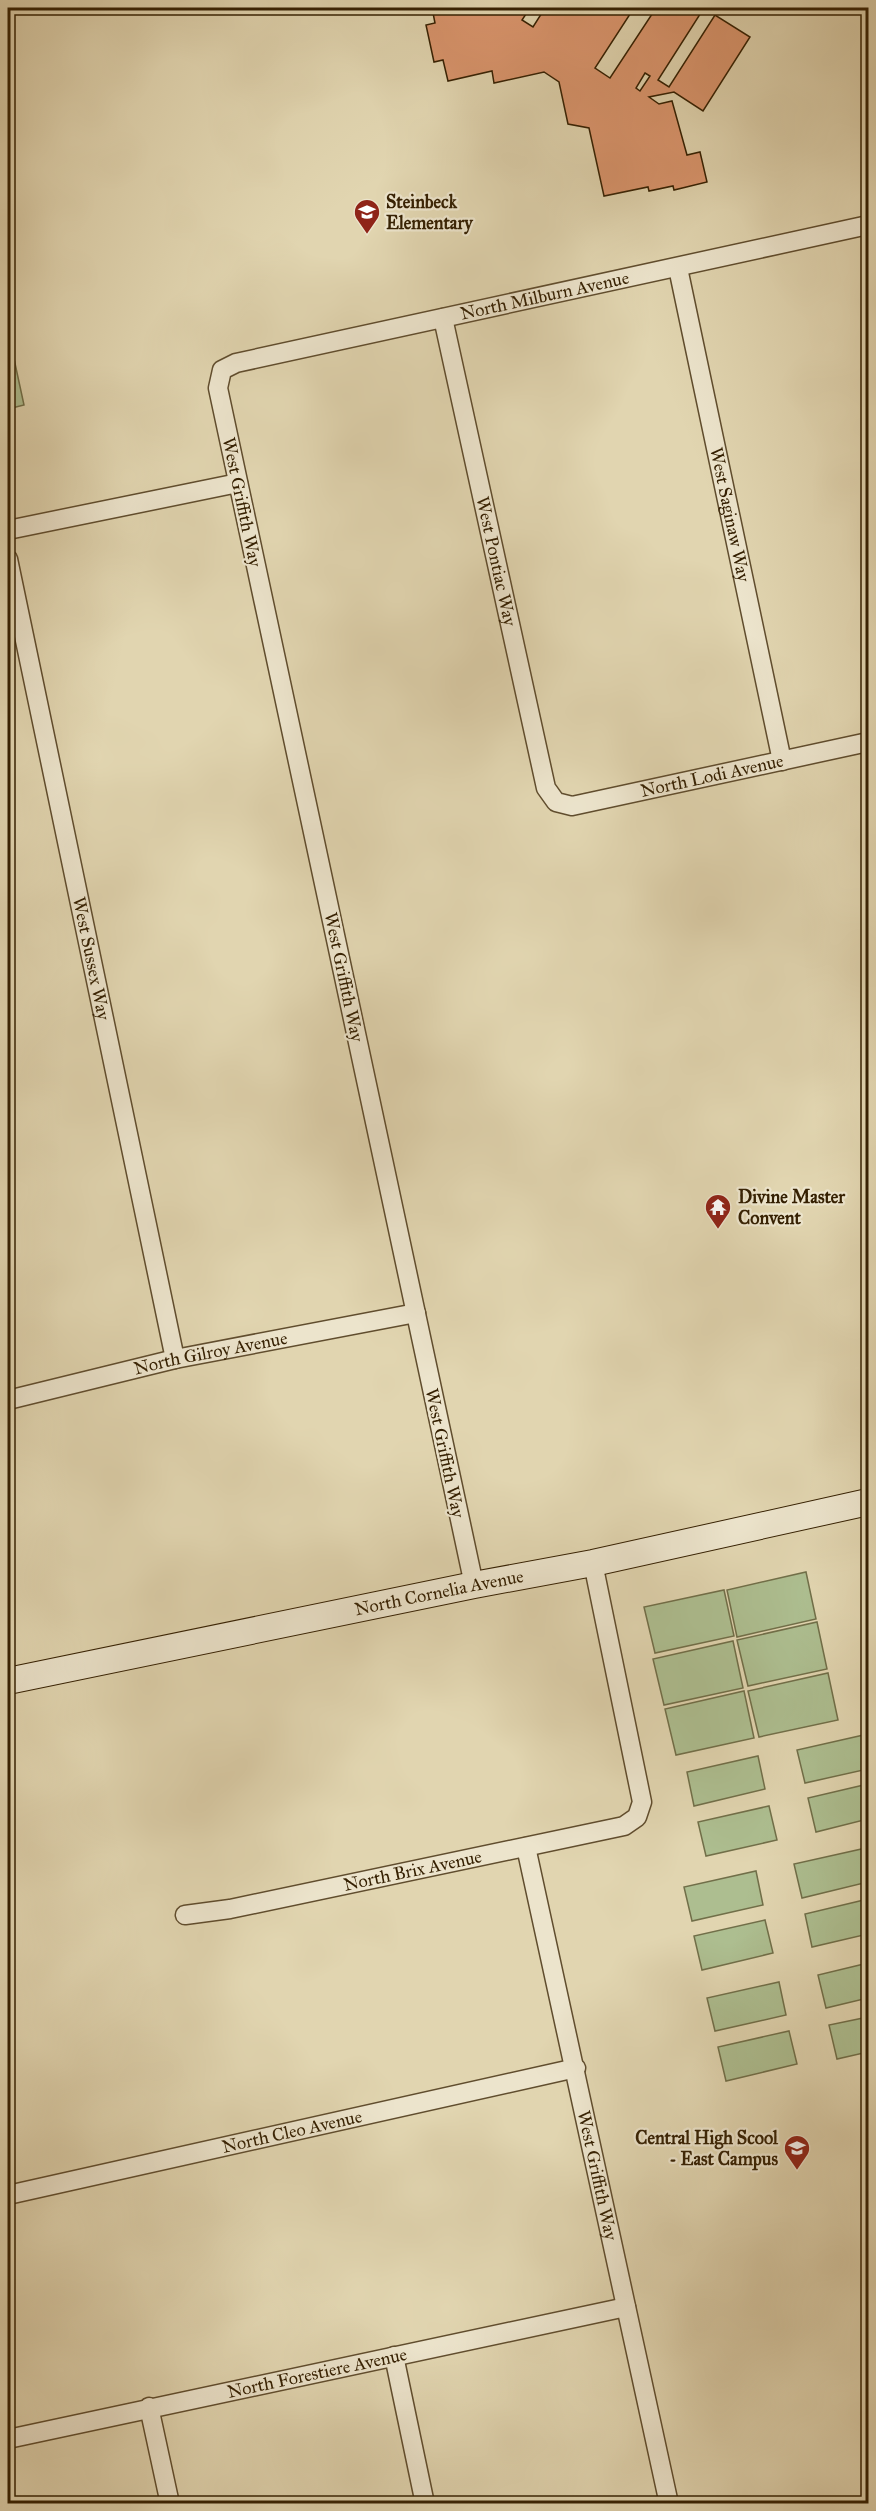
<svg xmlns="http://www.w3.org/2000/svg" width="876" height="2511" font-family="'IM FELL Great Primer',serif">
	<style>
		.green { fill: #adbe90; stroke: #716f49; stroke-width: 1.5 }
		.building { fill: #da956d; stroke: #352002; stroke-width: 1.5; fill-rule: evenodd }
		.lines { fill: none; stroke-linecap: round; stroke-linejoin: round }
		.street-casing { stroke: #604d2e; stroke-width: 21 }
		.secondary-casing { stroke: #352002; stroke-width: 28 }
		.street { stroke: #ece4cc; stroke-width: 18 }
		.secondary { stroke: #ece4cc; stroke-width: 26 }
		.labels { text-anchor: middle; stroke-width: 4.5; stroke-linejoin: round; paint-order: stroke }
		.poi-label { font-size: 18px; font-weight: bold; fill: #352002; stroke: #ece4cc; text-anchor: start }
		.street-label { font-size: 18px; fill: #352002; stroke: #ece4cc }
	</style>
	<rect width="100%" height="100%" fill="#e1d5b0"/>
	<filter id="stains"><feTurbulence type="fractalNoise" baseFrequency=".00333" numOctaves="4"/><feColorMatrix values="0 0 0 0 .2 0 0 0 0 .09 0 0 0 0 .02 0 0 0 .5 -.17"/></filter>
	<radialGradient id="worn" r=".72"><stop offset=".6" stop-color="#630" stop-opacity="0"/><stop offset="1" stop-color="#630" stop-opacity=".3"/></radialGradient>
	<g class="green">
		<path d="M 8,331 L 24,405 L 8,409 Z"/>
		<path d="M 806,1572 L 816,1619 L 737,1637 L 727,1590 Z"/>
		<path d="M 724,1590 L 734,1636 L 655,1653 L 644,1607 Z"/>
		<path d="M 817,1622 L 827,1669 L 748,1686 L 737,1640 Z"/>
		<path d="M 733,1641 L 743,1688 L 664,1705 L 653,1659 Z"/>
		<path d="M 828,1673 L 838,1720 L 759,1737 L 748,1691 Z"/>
		<path d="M 744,1691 L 754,1738 L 676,1755 L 665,1709 Z"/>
		<path d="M 868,1734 L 868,1769 L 805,1783 L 797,1750 Z"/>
		<path d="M 758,1756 L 765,1789 L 694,1806 L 687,1772 Z"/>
		<path d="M 868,1784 L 868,1819 L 816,1832 L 808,1798 Z"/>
		<path d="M 769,1806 L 777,1840 L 706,1856 L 698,1822 Z"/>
		<path d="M 866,1848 L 868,1882 L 802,1898 L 794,1864 Z"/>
		<path d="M 756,1871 L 763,1905 L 692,1921 L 684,1887 Z"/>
		<path d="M 868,1899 L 868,1934 L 812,1947 L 805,1914 Z"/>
		<path d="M 765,1920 L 773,1953 L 702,1970 L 694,1936 Z"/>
		<path d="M 868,1963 L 868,1998 L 826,2008 L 818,1975 Z"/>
		<path d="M 779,1982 L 786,2015 L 715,2031 L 707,1998 Z"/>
		<path d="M 868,2017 L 868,2052 L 837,2059 L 829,2025 Z"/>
		<path d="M 789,2031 L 797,2064 L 726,2081 L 718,2047 Z"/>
	</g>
	<path class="building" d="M 432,8 L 530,8 L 522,20 L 533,27 L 545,8 L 634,8 L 595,68 L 610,78 L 656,8 L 704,8 L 658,80 L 669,87 L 715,15 L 750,37 L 703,111 L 674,92 L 649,97 L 659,104 L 672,101 L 687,155 L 700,152 L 707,182 L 674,190 L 673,186 L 649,191 L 648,187 L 604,196 L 589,128 L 568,124 L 559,82 L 544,72 L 494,83 L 492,71 L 448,81 L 443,60 L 434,62 L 426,25 L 435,23 ZM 645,73 L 650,76 L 640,91 L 636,88 Z"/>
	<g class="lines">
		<g class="street-casing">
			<g id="street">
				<path id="s1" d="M 678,268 L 782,761"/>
				<path id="s2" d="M 443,318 L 546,788 L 556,802 L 572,806 L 868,742"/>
				<path d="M 8,530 L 238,483"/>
				<path id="s3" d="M 8,559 L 175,1359"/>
				<path id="s4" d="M 8,1400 L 175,1359 L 416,1313"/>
				<path id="s5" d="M 474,1585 L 218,388 L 222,370 L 236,363 L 868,225"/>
				<path id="s6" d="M 526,1847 L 669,2504"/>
				<path id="s7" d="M 185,1915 L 230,1909 L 624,1826 L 637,1817 L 642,1802 L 593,1563"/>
				<path id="s8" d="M 8,2195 L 576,2068"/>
				<path d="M 394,2356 L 425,2504"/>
				<path d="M 149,2407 L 170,2504"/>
				<path id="s9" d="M 8,2439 L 626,2307"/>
			</g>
		</g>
		<g class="secondary-casing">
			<g id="secondary">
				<path id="s10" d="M 8,1681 L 474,1585 L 593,1563 L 868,1502"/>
			</g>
		</g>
		<use href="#street" class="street"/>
		<use href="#secondary" class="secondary"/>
	</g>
	<defs>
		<g id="school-pin" transform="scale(1.35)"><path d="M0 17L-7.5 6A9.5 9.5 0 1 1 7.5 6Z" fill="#8f2418" stroke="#ece4cc"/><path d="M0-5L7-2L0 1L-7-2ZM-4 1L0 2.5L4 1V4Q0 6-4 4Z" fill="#fff"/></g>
		<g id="temple-pin" transform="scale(1.35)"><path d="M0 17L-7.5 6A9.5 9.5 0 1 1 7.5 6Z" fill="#8f2418" stroke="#ece4cc"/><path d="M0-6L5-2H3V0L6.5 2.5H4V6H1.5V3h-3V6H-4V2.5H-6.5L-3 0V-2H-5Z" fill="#fff"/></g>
	</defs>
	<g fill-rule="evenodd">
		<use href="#school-pin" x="367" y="212"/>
		<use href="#temple-pin" x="718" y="1207"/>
		<use href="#school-pin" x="797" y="2148"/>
	</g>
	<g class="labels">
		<g class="poi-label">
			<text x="386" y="208">Steinbeck<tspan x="386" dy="21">Elementary</tspan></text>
			<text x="738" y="1203">Divine Master<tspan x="738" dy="21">Convent</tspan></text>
			<text x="778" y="2144" text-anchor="end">Central High Scool<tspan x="778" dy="21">- East Campus</tspan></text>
		</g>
		<g class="street-label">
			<text dy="6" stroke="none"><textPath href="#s5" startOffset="1574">North Milburn Avenue</textPath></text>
			<text transform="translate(242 502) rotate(78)" y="6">West Griffith Way</text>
			<text dy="6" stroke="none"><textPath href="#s1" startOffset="252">West Saginaw Way</textPath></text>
			<text dy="6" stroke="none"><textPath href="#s2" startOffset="249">West Pontiac Way</textPath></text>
			<text dy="6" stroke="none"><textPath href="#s2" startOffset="658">North Lodi Avenue</textPath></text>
			<text dy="6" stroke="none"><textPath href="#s3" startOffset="408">West Sussex Way</textPath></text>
			<text transform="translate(344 977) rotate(78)" y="6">West Griffith Way</text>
			<text dy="6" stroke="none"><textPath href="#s4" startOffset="208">North Gilroy Avenue</textPath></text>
			<text transform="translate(445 1453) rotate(78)" y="6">West Griffith Way</text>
			<text dy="6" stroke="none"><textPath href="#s10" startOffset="440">North Cornelia Avenue</textPath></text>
			<text dy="6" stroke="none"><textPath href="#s7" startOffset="232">North Brix Avenue</textPath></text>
			<text dy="6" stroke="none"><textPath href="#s8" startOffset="291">North Cleo Avenue</textPath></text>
			<text dy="6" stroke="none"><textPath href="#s6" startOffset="336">West Griffith Way</textPath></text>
			<text dy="6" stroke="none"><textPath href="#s9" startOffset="316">North Forestiere Avenue</textPath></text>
		</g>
	</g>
	<rect width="876" height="2511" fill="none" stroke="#e1d5b0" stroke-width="30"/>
	<rect x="9" y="9" width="858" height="2493" fill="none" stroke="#352002" stroke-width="3"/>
	<rect x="15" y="15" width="846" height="2481" fill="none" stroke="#352002" stroke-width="1.5"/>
	<rect width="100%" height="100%" filter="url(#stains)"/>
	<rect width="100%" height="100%" fill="url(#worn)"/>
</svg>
